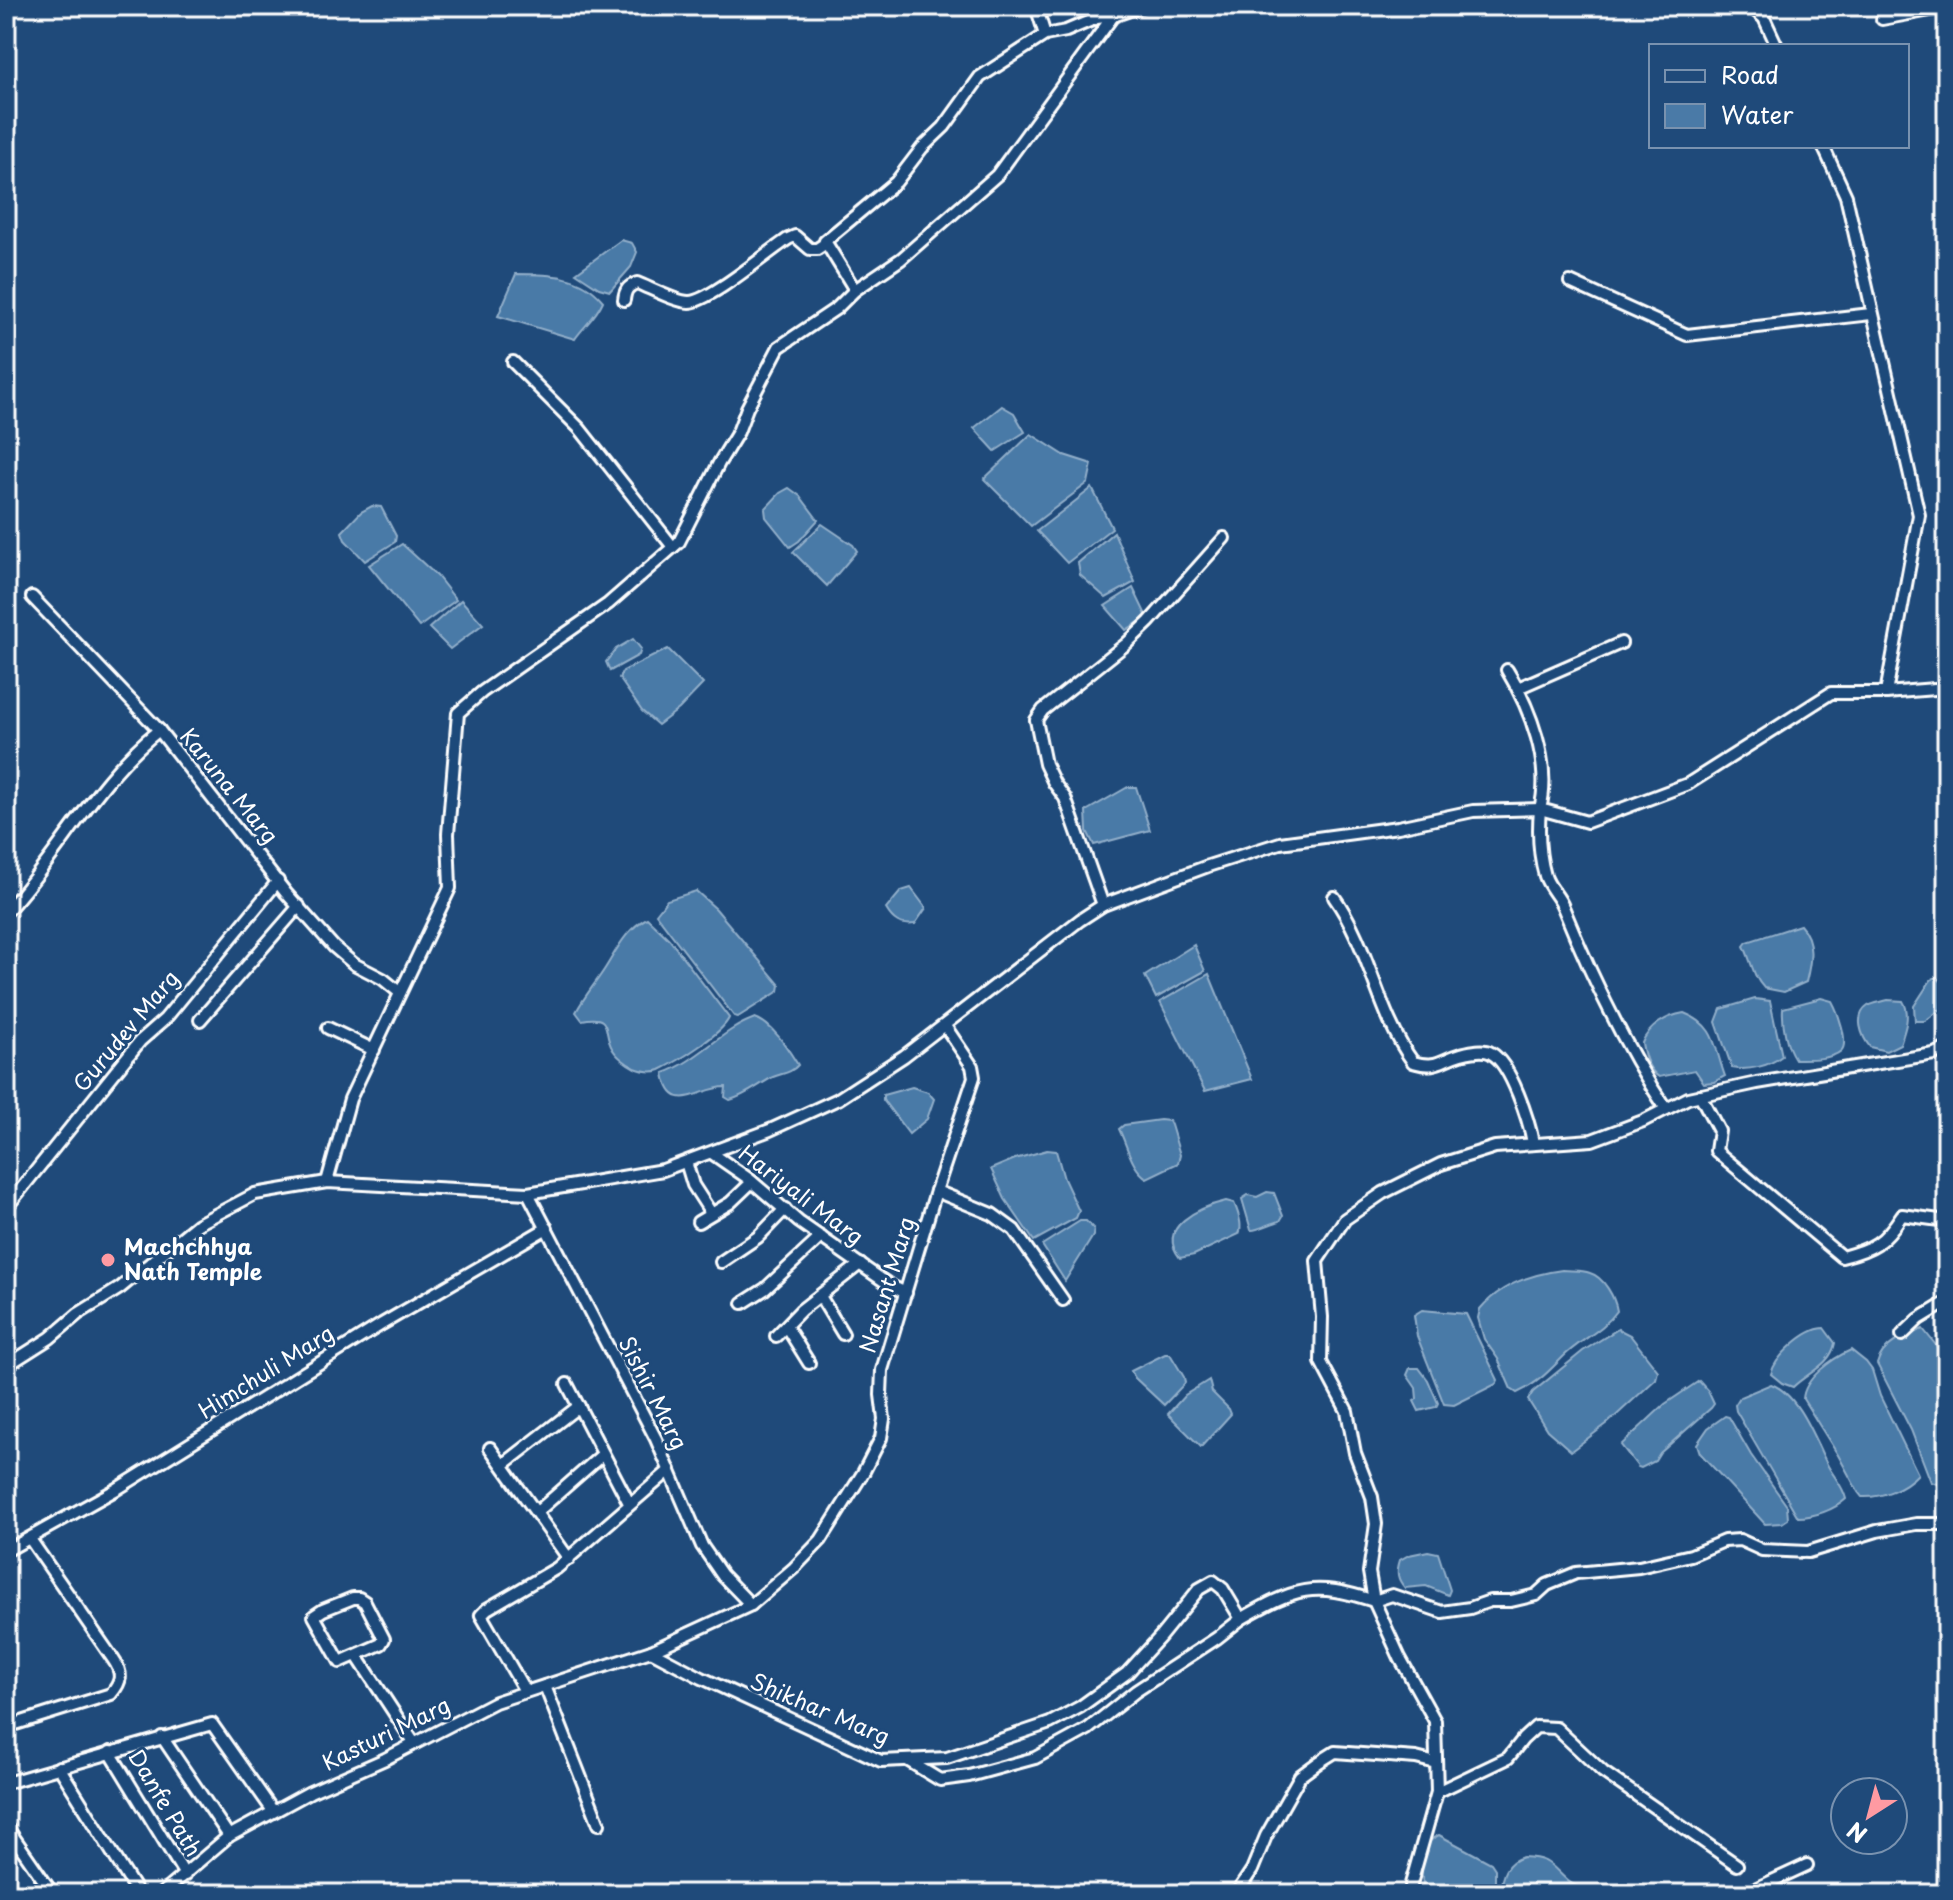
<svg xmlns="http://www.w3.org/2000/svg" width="1953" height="1900" font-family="'Playpen Sans',sans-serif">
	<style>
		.water { fill: #4a7aa7; stroke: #92afca; stroke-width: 2 }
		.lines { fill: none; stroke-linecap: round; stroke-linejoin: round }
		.minor-casing { stroke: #fff; stroke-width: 16 }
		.minor { stroke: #1f4a7a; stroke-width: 10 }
		.poi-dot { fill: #ff9aa2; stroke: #1f4a7a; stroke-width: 3 }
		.labels { text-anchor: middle; stroke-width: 6; stroke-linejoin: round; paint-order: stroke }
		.street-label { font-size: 22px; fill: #fff; stroke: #1f4a7a }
		.poi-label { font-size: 22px; font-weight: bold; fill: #fff; stroke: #1f4a7a; text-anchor: start }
	</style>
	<rect width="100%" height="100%" fill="#1f4a7a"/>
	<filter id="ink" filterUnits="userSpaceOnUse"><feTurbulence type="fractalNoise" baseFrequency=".0125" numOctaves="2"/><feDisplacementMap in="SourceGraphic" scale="16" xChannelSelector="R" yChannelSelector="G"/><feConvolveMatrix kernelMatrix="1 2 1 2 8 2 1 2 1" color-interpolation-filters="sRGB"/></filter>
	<g filter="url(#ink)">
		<g class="water">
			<path d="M 621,240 L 632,243 L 637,252 L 631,267 L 610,291 L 599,288 L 576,273 Z"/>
			<path d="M 516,274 C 548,274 581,274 603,301 C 596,317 584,326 575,339 L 498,316 Z"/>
			<path d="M 1002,406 L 1014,413 L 1025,432 L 995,451 L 974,428 Z"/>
			<path d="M 1031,434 L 1064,455 L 1092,464 L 1088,483 L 1031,526 L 984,479 Z"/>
			<path d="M 789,488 L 800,496 L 818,520 L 799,541 L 790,547 L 766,517 L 765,509 L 780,493 Z"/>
			<path d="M 1092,488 L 1112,528 L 1067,563 L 1037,531 Z"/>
			<path d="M 372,506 L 381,507 L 396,536 L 395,542 L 365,561 L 345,540 L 342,532 L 361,512 Z"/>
			<path d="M 822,524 L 853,545 L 857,551 L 827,586 L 793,552 Z"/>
			<path d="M 1114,532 L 1135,582 L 1106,598 L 1080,575 L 1078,563 Z"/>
			<path d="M 402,544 L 437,576 L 456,600 L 419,627 L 369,565 Z"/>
			<path d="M 1133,588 L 1147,617 L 1126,630 L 1105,606 Z"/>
			<path d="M 461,600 L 483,624 L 450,649 L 429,628 Z"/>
			<path d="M 633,639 L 641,649 L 639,655 L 610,671 L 606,662 L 616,649 Z"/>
			<path d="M 668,649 L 703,684 L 679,709 L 658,725 L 642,711 L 619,678 L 623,671 Z"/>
			<path d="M 1128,787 L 1136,787 L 1150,830 L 1094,845 L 1087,831 L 1086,811 Z"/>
			<path d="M 911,888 L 926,908 L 915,924 C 900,926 893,921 886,909 L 901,891 Z"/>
			<path d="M 696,891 L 716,909 L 780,985 L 779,991 L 738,1017 L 734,1016 L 656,914 L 667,900 Z"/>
			<path d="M 647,918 L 669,939 L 729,1018 C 722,1034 677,1062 660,1070 C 652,1073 643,1071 635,1068 C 627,1064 616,1056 612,1048 C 602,1031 614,1014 582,1020 L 576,1012 C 584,997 595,984 604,970 C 617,950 625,930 647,918 Z"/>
			<path d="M 1800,925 C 1815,941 1811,962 1806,982 L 1784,992 L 1764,988 C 1753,977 1751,960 1744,946 L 1747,942 Z"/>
			<path d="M 1194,945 L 1205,971 L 1156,998 L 1145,976 Z"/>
			<path d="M 1209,974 L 1252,1079 L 1205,1091 L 1160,1002 Z"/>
			<path d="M 1936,977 L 1944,984 L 1941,1009 L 1925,1021 L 1915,1021 L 1914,1006 L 1931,980 Z"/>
			<path d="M 1821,998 L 1832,1001 C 1837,1010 1850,1043 1841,1051 C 1831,1060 1807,1059 1795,1059 C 1786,1046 1782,1024 1783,1008 Z"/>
			<path d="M 1755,999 L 1770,1001 L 1782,1056 C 1770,1066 1748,1071 1732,1068 L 1716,1022 L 1721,1009 Z"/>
			<path d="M 1888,1000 L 1903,1001 C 1911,1014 1905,1030 1900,1044 L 1886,1051 L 1870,1047 C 1862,1037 1853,1016 1868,1006 C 1873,1003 1882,1002 1888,1000 Z"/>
			<path d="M 1684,1013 C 1717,1026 1714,1047 1725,1076 L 1714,1082 L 1704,1083 L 1695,1070 L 1659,1077 C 1648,1070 1644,1056 1642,1043 C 1649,1026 1666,1016 1684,1013 Z"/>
			<path d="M 755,1018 C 773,1024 788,1049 798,1065 C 791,1073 783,1073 773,1077 C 758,1085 747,1095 730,1100 L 725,1097 L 726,1087 C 700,1087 671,1118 664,1073 C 698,1061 721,1030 755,1018 Z"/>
			<path d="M 912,1087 L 928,1092 L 934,1099 L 927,1119 L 909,1134 L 883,1100 L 883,1095 Z"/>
			<path d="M 1160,1120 L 1169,1121 L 1171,1125 L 1180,1155 L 1178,1163 L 1147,1178 C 1132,1170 1127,1145 1119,1129 L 1124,1125 Z"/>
			<path d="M 1047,1150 L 1056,1151 L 1064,1179 L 1079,1211 L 1076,1218 L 1034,1241 L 1005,1199 L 991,1169 L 1015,1159 Z"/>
			<path d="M 1267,1192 L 1274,1193 L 1283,1216 L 1280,1221 C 1272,1223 1256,1231 1251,1230 L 1242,1199 L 1248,1195 L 1257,1197 Z"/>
			<path d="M 1226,1201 L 1234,1203 C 1238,1212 1243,1226 1239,1234 L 1194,1255 L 1180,1258 C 1155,1227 1200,1207 1226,1201 Z"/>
			<path d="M 1080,1221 L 1086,1221 L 1094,1229 L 1093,1236 L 1065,1281 L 1042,1245 Z"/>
			<path d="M 1562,1270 C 1571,1271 1582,1270 1590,1273 C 1604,1277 1615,1298 1617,1311 C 1602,1332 1579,1340 1562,1358 C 1547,1373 1537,1384 1517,1393 L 1511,1389 L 1498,1359 L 1484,1339 L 1478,1318 L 1480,1309 C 1501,1284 1532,1274 1562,1270 Z"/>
			<path d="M 1422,1310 L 1466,1314 L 1498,1380 L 1496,1384 L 1454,1405 L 1444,1404 L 1417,1336 L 1414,1315 Z"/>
			<path d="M 1824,1328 L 1835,1343 C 1831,1365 1807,1373 1793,1387 L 1782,1383 L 1771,1374 C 1775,1357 1805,1329 1824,1328 Z"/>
			<path d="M 1618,1329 L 1630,1335 L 1658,1371 L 1656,1379 L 1608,1423 L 1571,1451 L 1547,1430 L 1528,1400 L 1533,1392 L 1583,1351 Z"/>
			<path d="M 1923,1329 L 1947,1359 L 1947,1476 L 1940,1485 L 1931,1482 L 1911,1430 L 1877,1364 C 1882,1344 1905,1336 1923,1329 Z"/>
			<path d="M 1851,1350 L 1866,1362 L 1872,1370 L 1880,1396 L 1918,1474 C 1905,1488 1882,1498 1862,1497 L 1858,1492 L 1838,1455 L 1803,1399 C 1804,1378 1833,1358 1851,1350 Z"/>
			<path d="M 1165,1354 L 1170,1354 L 1184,1377 L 1185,1383 L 1164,1405 L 1135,1378 L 1131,1371 Z"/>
			<path d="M 1410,1368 L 1419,1368 L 1428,1380 L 1438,1403 L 1436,1407 L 1419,1411 L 1414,1401 L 1417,1399 L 1416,1388 L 1407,1375 Z"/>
			<path d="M 1209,1380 L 1212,1392 L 1229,1409 L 1231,1414 L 1201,1447 L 1168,1414 L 1185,1395 Z"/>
			<path d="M 1699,1381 L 1708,1391 L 1714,1404 L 1711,1408 L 1660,1453 L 1655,1461 L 1641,1468 L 1638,1467 L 1621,1445 L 1665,1404 Z"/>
			<path d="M 1771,1384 C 1799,1394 1815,1441 1828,1466 C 1834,1477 1843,1486 1846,1499 C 1834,1510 1814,1517 1798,1517 L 1736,1411 L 1735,1405 L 1740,1397 Z"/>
			<path d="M 1725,1416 L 1729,1417 L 1751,1455 L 1787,1506 L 1788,1519 L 1782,1523 L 1765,1524 L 1700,1453 L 1697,1444 L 1708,1428 Z"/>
			<path d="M 1428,1551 L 1438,1553 L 1450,1590 L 1448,1595 L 1426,1586 L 1405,1588 C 1397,1579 1396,1572 1400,1560 L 1409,1555 Z"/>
			<path d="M 1439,1835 L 1491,1863 L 1495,1869 L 1495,1894 L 1424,1894 C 1422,1873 1415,1845 1439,1835 Z"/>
			<path d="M 1523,1857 C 1550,1858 1550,1865 1568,1881 C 1575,1887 1585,1887 1591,1894 L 1499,1894 C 1502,1877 1504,1862 1523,1857 Z"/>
		</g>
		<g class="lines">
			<g class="minor-casing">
				<g id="minor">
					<path d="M 1036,6 L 1045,35"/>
					<path d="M 1750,6 L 1764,18 L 1777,46"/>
					<path d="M 1882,19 L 1947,7"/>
					<path d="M 1823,146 L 1846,196 L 1919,515 L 1886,693"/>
					<path d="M 1570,282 L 1687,335 L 1871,314"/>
					<path d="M 855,290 L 825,241 L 896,182 L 922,148 L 944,127 L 980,77 L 1045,35 L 1066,31 L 1097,18 L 1113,16 L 1142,6"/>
					<path d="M 624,300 C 625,290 628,286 637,283 C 650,288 676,302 689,302 C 709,302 768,252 788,239 L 795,236 L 810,249 L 817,249 L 826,243"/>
					<path d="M 513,362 L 580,429 L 673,547"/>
					<path d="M 32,597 L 159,730 L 286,893 L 334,947 L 354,964 L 383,979 L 399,992"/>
					<path d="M 1507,670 C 1530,708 1552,764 1540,809 L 1587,822 L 1688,784 L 1831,693 L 1886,693 L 1947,688"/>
					<path d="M 1518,688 L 1621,643"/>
					<path d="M 1334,897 C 1370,947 1377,1013 1413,1062 C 1437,1069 1440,1060 1461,1054 C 1469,1052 1483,1048 1491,1053 C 1511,1064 1529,1121 1533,1143"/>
					<path d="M 1103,905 L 1065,798 L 1054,783 L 1045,764 L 1036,720 L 1043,710 L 1125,645 L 1149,622 L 1224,538"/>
					<path d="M 6,912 C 60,854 96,780 159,730"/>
					<path d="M 200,1020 L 299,906"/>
					<path d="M 328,1028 L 374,1050"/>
					<path d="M 1700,1095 L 1719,1131 L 1716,1151 L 1842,1257 C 1873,1249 1884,1243 1902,1215 L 1947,1221"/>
					<path d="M 713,1154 L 749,1179 L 799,1222 L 891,1286 L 906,1293"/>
					<path d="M 686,1162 L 693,1185 L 711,1213"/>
					<path d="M 327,1182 L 350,1099 L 450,888 L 448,834 L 458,713 L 482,692 L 608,604 L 679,542 L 719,463 L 738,432 L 747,408 L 779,347 L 837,308 L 855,290 L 901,259 L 997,175 L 1113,16 L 1112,6"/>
					<path d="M 936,1191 L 992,1214 L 1014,1230 L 1063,1300"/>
					<path d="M 528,1193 L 656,1439 L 702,1546 L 722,1575 L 751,1605"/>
					<path d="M 6,1208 L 140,1041 L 165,1019 L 278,881"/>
					<path d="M 698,1222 L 730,1203 L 752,1182"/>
					<path d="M 721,1262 L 758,1237 L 785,1209"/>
					<path d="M 820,1296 L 843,1334"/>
					<path d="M 743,1303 L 765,1289 L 821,1237"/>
					<path d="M 786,1326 L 809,1363"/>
					<path d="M 1902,1335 L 1919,1319 L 1947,1302"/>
					<path d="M 776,1336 L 801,1310 L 860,1264"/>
					<path d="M 6,1366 L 50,1338 L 78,1314 L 120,1288 L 198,1224 L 255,1194 L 327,1182 L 528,1193 L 663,1170 L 770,1130 L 838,1099 L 904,1056 L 1080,920 L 1103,905 L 1208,866 L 1280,843 L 1398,827 L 1473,811 L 1540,809 C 1538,831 1539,855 1545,876 C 1549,888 1559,896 1563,907 C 1592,978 1624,1046 1666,1109"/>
					<path d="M 567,1384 L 629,1503"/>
					<path d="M 490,1448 L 569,1559"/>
					<path d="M 503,1465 L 579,1406"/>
					<path d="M 537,1512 L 603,1454"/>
					<path d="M 6,1551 L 117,1489 L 382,1324 L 547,1228"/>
					<path d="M 353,1598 L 359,1598 L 365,1602 L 384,1639 L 381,1644 L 340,1662 L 314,1616 L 323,1610 Z"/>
					<path d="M 1374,1601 L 1392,1595 L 1442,1612 L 1470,1608 L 1490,1601 L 1511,1601 L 1536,1595 L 1547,1585 L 1576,1573 L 1639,1567 L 1691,1555 L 1724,1541 L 1740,1540 L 1762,1550 L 1808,1552 L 1877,1531 L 1916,1524 L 1947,1524"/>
					<path d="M 651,1651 L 702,1678 L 881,1761 L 947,1758 L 1050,1723 L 1080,1707 L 1127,1673 L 1160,1637 L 1199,1589 L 1213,1581 L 1223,1589 L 1241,1619 C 1295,1588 1313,1581 1374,1601"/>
					<path d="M 357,1656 L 414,1743"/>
					<path d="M 545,1686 L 599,1824"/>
					<path d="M 525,1691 L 481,1615 L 487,1609 L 557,1568 L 670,1470"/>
					<path d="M 6,1727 L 111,1694 C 122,1682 123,1673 113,1659 L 30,1539"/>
					<path d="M 162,1737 L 229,1836"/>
					<path d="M 110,1752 L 185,1875"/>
					<path d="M 907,1760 L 940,1780 L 969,1776 L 1035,1758 L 1088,1729 L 1136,1691 L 1217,1638 L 1241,1619"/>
					<path d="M 59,1767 L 138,1894"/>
					<path d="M 6,1783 L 212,1724 L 273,1811"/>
					<path d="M 1437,1792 L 1508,1758 L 1523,1739 L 1536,1727 L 1556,1728 L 1603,1772 L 1737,1865"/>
					<path d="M 6,1826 L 53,1894"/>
					<path d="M 161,1894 L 229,1836 L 310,1792 L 385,1759 L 495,1702 L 651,1651 L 751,1605 L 794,1568 L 821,1540 L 863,1473 L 881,1438 L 884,1419 L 881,1395 L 882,1370 L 936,1191 L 974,1077 L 972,1066 L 945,1026"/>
					<path d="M 1236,1894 L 1252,1870 L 1266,1836 L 1300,1776 L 1319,1762 L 1335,1752 L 1416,1758 L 1436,1763"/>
					<path d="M 1412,1894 L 1411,1884 L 1437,1792 L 1435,1721 L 1400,1658 L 1374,1601 L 1369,1572 L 1376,1524 L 1372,1497 L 1355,1453 L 1347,1411 L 1321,1362 L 1322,1317 L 1317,1261 L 1345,1219 L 1383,1193 L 1441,1164 L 1495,1147 L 1592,1140 L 1643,1121 L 1688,1098 L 1757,1083 L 1934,1054 L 1947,1048"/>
					<path d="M 1744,1894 L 1807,1865"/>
				</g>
			</g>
			<use href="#minor" class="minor"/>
		</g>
	</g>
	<circle class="poi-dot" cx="108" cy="1260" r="8"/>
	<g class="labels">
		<g class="street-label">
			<text transform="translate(229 786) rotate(51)" y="8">Karuna Marg</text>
			<text transform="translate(126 1031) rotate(-50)" y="8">Gurudev Marg</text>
			<text transform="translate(801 1195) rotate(37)" y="8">Hariyali Marg</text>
			<text transform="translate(887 1285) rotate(-73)" y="8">Nasant Marg</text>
			<text transform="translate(266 1372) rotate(-32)" y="8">Himchuli Marg</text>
			<text transform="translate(653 1393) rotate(63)" y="8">Sishir Marg</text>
			<text transform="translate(820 1709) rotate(23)" y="8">Shikhar Marg</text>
			<text transform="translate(386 1734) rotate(-26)" y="8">Kasturi Marg</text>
			<text transform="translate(165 1803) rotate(59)" y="8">Danfe Path</text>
		</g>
		<g class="poi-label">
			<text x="124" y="1255">Machchhya<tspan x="124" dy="25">Nath Temple</tspan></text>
		</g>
	</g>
	<rect width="1953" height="1900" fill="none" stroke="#1f4a7a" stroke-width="32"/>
	<rect x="16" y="16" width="1921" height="1868" fill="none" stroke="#fff" stroke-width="3" filter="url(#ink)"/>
	<rect x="1649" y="44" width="260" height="104" fill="#1f4a7a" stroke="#7992af" stroke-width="2"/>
	<rect x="1665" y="70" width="40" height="12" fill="#1f4a7a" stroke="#7992af" stroke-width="2"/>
	<text x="1721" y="84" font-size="24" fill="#ffffff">Road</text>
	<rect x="1665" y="104" width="40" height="24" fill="#4a7aa7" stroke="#7992af" stroke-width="2"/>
	<text x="1721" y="124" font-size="24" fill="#ffffff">Water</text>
	<g transform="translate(1869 1816) rotate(216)"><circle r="38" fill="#1f4a7a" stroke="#7992af" stroke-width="2"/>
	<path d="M0-6L14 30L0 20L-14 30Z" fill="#ff9aa2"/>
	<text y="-12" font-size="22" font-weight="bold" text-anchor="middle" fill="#ffffff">N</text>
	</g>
</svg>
